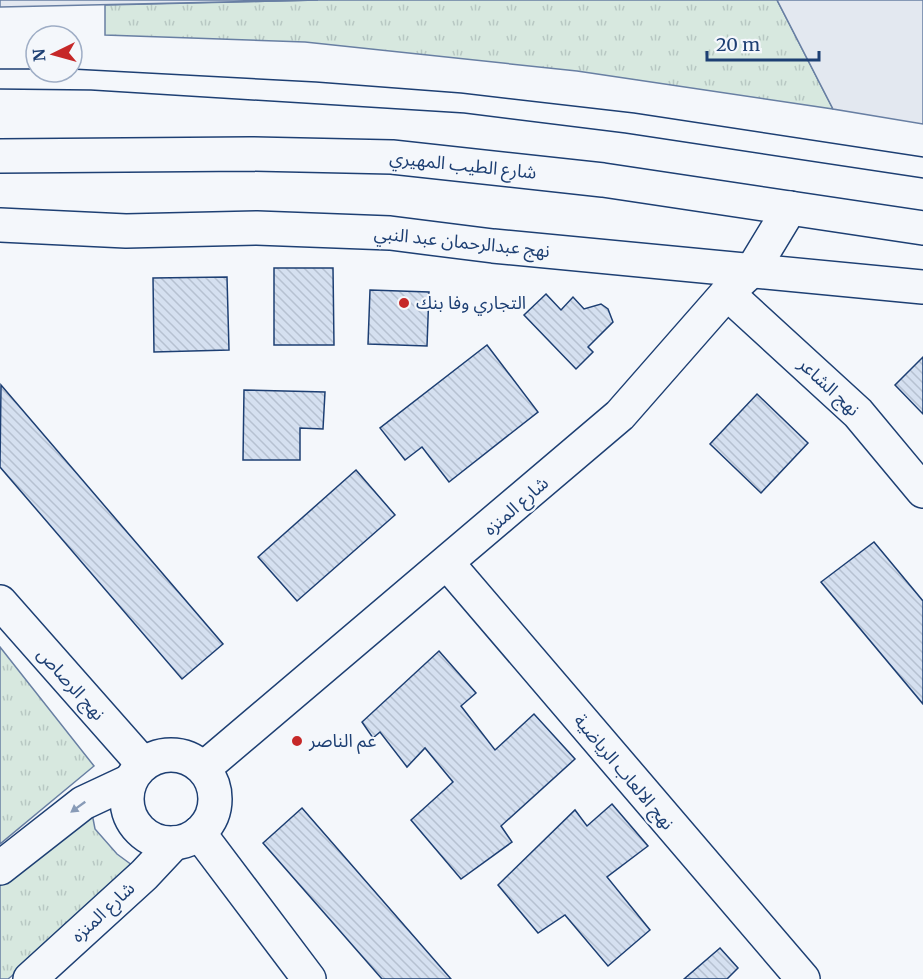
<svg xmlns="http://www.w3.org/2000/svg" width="923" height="979" font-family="Merriweather,'Noto Sans Arabic',serif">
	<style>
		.park { fill: url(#park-tufts); stroke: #687fa3; stroke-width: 1.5 }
		.parking { fill: #e3e8f0; stroke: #687fa3; stroke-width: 1.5 }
		.building { fill: url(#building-back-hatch); stroke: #1d3f73; stroke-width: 1.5 }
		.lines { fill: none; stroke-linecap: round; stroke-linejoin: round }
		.street-casing { stroke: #1d3f73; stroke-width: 36 }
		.secondary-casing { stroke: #1d3f73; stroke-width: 36 }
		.primary-casing { stroke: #1d3f73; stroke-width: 36 }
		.street { stroke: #f4f7fb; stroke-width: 33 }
		.secondary { stroke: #f4f7fb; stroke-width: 33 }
		.primary { stroke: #f4f7fb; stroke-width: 33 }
		.tram { stroke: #1d3f73; stroke-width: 1.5 }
		.oneway { fill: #889bb7 }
		.poi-dot { fill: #c62828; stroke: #f4f7fb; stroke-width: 2 }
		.labels { text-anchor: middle; stroke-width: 4.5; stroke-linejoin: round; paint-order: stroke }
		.street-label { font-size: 18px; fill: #1d3f73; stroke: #f4f7fb }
		.poi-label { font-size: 18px; fill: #1d3f73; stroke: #f4f7fb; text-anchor: start }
	</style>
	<defs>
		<pattern id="park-tufts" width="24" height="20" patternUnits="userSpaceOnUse" patternTransform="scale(1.5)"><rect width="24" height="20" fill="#d7e8df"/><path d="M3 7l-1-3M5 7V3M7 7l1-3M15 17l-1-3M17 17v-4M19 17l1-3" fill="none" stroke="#b8c8c3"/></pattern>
		<pattern id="building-back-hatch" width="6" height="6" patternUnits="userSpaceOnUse" patternTransform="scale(1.5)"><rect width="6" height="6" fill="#d5e0f0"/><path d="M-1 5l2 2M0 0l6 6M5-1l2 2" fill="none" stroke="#b6c1d1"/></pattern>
	</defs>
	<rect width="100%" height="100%" fill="#f4f7fb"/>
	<g class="park">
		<path d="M 318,0 L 777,0 L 833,109 L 577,71 L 305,42 L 105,35 L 105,5 Z"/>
		<path d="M 0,647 L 94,766 L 0,844 Z"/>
		<path d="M 90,803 L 95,829 L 117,854 L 140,871 L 8,979 L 0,979 L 0,879 Z"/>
	</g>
	<g class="parking">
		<path d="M 0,0 L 318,0 L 0,7 Z"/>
		<path d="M 777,0 L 923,0 L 923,124 L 833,109 Z"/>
	</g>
	<g class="building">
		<path d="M 274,268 L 333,268 L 334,345 L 274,345 Z"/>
		<path d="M 227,277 L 229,350 L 154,352 L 153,278 Z"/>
		<path d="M 370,290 L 429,292 L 427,346 L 368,344 Z"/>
		<path d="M 546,294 L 561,310 L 573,297 L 584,309 L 601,304 L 608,309 L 613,322 L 588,347 L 593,352 L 576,369 L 524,315 Z"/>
		<path d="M 487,345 L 538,412 L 449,482 L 422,447 L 405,460 L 380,428 Z"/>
		<path d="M 923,357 L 923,414 L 895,385 Z"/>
		<path d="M 1,385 L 223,644 L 182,679 L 0,467 Z"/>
		<path d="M 244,390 L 325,392 L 323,429 L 300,428 L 300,460 L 243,460 Z"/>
		<path d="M 757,394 L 808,443 L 761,493 L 710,444 Z"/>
		<path d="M 356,470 L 395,515 L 297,601 L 258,557 Z"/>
		<path d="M 874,542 L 923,601 L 923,704 L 821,582 Z"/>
		<path d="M 439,651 L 476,693 L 461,706 L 495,750 L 534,714 L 575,759 L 501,826 L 512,842 L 461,879 L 411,820 L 453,782 L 425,748 L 407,767 L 380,732 L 373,738 L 362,722 Z"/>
		<path d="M 612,804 L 648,846 L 607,877 L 650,930 L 608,966 L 565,915 L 538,933 L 498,885 L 575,810 L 587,826 Z"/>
		<path d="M 302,808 L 451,979 L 382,979 L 263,843 Z"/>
		<path d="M 720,948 L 738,968 L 727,979 L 684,979 Z"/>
	</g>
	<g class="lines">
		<g class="street-casing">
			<g id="street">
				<path d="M 0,225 L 126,231 L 257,228 L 390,233 L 493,246 L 923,287"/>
				<path d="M 727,293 L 858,413 L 923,491"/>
				<path d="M 448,564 L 803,979"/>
				<path d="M 204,768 L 620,415 L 727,293 L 753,269 L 790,208"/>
				<path d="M 0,868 L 83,803 L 130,781"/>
				<path d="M 30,979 L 144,875 L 174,843"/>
			</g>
		</g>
		<g class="secondary-casing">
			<g id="secondary">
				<path d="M 0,602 L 143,764"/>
				<circle cx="171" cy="799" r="44"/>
				<path d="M 199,833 L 309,979"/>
			</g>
		</g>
		<g class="primary-casing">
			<path id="primary" d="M 0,156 L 250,154 L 392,157 L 603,180 L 923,228"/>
		</g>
		<use href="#street" class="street"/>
		<use href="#secondary" class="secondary"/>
		<use href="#primary" class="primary"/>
		<g class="tram">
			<path d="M 0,69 L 36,69"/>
			<path d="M 72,69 L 316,82 L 461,93 L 634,113 L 923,157"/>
			<path d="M 0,89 L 91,90 L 464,113 L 625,133 L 923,178"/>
		</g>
	</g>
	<defs><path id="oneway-solid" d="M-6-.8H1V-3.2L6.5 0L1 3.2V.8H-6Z" transform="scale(1.5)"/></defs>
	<use class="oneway" href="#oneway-solid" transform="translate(78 807) rotate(144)"/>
	<g class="poi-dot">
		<circle cx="404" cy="303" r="6"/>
		<circle cx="297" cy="741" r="6"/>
	</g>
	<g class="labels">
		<g class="street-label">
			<text transform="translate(463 165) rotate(6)" y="6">شارع الطيب المهيري</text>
			<text transform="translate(462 242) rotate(6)" y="6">نهج عبدالرحمان عبد النبي</text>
			<text transform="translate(829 387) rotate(43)" y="6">نهج الشاعر</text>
			<text transform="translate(516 506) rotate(-41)" y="6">شارع المنزه</text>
			<text transform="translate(71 684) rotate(48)" y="6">نهج الرصاص</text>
			<text transform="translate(624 772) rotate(50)" y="6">نهج الالعاب الرياضية</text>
			<text transform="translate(103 912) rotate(-43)" y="6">شارع المنزه</text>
		</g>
		<g class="poi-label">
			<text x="416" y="309">التجاري وفا بنك</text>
			<text x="309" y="747">عم الناصر</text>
		</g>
	</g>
	<g transform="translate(54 54) rotate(265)"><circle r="28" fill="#f4f7fb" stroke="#9eadc5" stroke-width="1.5"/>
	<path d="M0-4.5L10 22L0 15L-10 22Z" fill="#c62828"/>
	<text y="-9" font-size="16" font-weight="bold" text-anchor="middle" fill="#1d3f73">N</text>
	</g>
	<path d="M707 51v9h112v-9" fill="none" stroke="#1d3f73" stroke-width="3"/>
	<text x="716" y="51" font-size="18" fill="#1d3f73" stroke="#f4f7fb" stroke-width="4.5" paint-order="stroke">20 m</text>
</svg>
